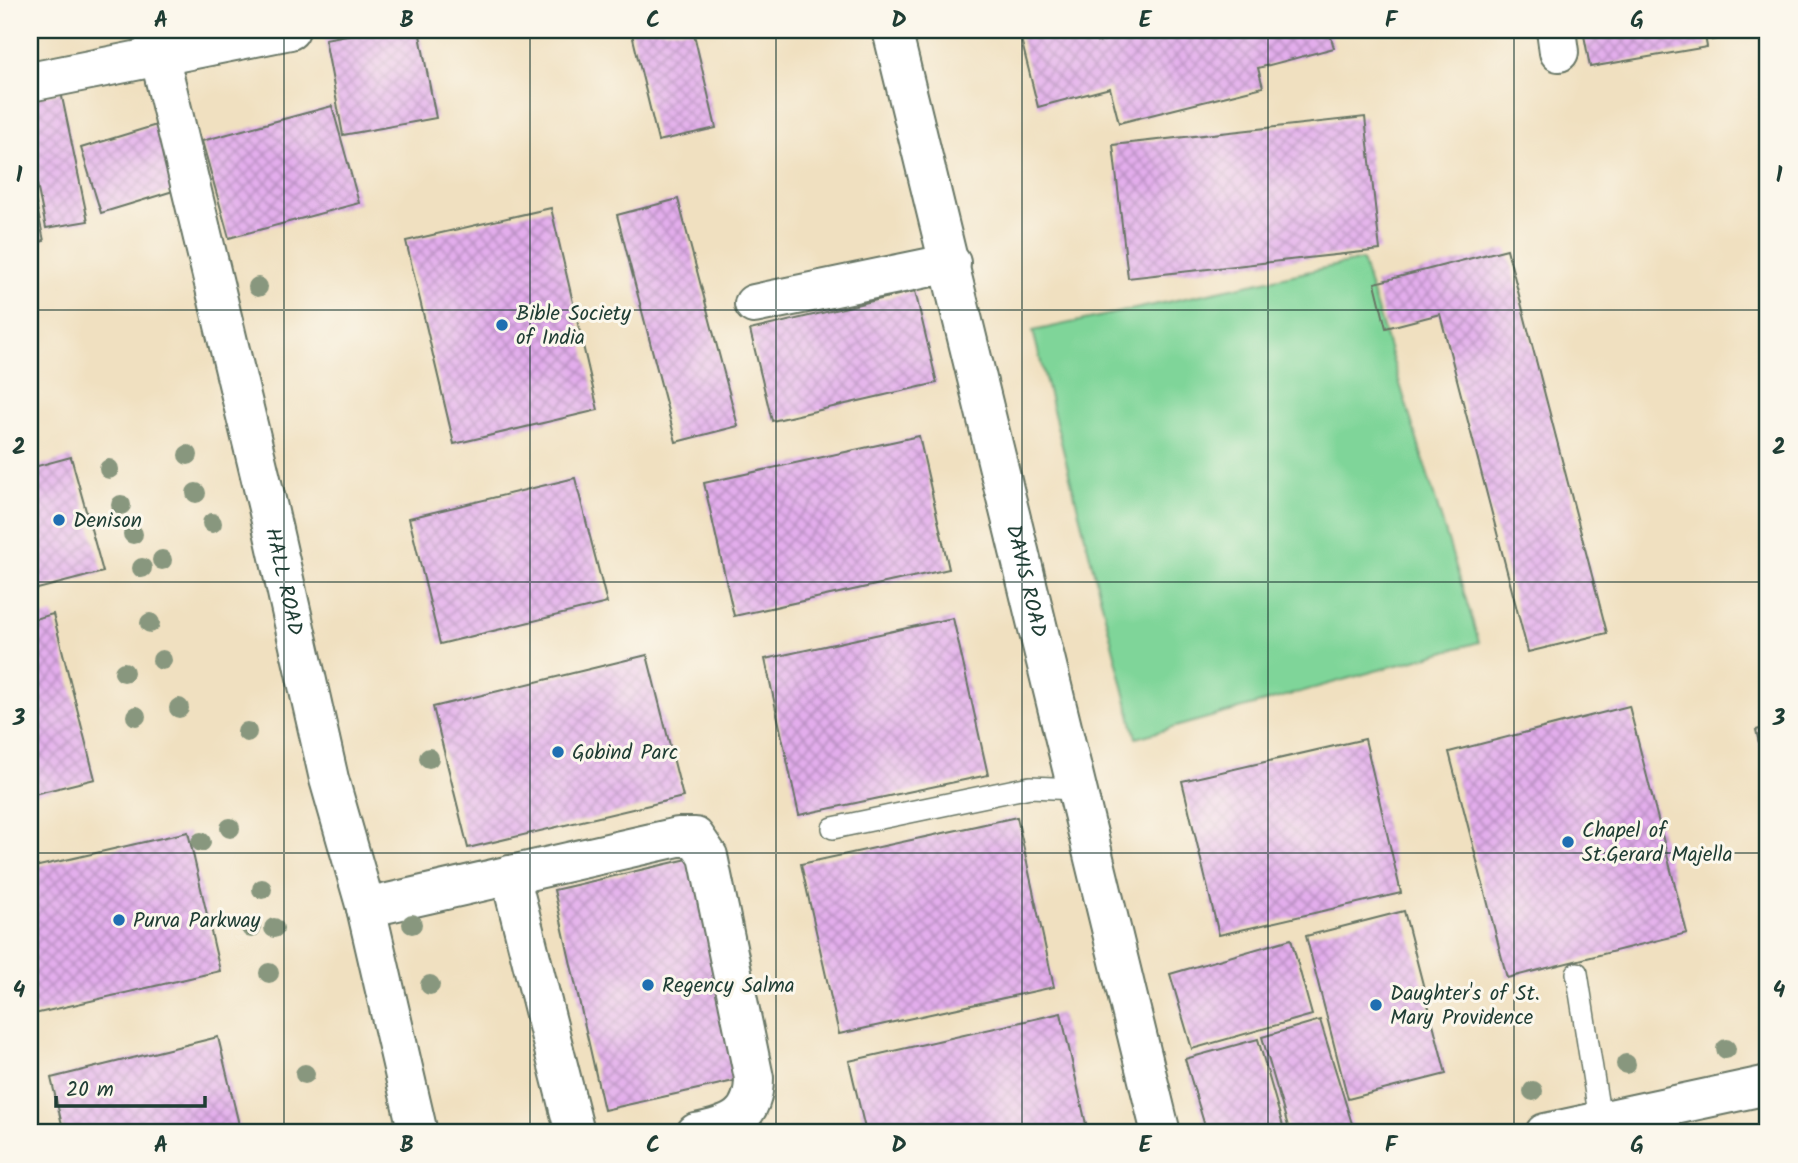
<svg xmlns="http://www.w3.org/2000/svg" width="1798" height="1163" font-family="Kalam,sans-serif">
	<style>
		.green { fill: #7fd599; stroke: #4f8966; stroke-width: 2 }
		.building { fill: url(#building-cross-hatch) }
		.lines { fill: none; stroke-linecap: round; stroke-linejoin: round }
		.lane-casing { stroke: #687665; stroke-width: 24 }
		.street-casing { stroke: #687665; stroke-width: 42 }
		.secondary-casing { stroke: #687665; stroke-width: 42 }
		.lane { stroke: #fff; stroke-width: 21 }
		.street { stroke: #fff; stroke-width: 38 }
		.secondary { stroke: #fff; stroke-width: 38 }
		.tree { fill: #88977e }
		.grid { fill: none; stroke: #1f3d34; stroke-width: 2; stroke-opacity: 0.55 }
		.poi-dot { fill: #1f6fb2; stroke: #fbf7ec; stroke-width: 2.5 }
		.labels { text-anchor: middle; stroke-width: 6; stroke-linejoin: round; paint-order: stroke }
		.poi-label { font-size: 21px; fill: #1f3d34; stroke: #fbf7ec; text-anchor: start }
		.street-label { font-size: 21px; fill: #1f3d34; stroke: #fbf7ec }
		.neatline { fill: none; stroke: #1f3d34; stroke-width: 2.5 }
		.grid-label { font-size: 23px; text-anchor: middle; font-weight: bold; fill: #1f3d34 }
	</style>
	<defs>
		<pattern id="building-cross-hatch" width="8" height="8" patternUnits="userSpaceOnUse" patternTransform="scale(1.75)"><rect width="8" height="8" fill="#e3adec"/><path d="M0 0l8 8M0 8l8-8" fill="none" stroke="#b78ec0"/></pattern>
	</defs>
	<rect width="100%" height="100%" fill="#fbf7ec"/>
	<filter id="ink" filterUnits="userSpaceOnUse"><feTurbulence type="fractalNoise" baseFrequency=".0143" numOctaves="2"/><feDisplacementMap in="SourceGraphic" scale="14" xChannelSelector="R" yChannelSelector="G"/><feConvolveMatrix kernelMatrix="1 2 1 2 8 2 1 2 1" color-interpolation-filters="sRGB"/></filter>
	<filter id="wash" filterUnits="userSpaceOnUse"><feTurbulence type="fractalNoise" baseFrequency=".00686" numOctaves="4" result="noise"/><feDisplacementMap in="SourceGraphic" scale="28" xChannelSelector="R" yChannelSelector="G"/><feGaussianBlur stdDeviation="1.57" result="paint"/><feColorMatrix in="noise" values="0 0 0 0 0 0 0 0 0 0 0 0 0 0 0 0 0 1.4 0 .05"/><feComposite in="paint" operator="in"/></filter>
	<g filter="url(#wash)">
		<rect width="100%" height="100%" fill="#f0e0c0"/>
		<path class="green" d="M 1362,260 L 1479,642 L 1136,738 L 1033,331 Z"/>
		<g id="blocks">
			<g class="building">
				<path d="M 374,30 L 419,30 L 436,118 L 343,135 L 325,39 Z"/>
				<path d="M 631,30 L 693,30 L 716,128 L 658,141 Z"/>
				<path d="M 1042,30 L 1094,30 L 1097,42 L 1147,30 L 1329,30 L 1334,48 L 1258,68 L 1263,87 L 1119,123 L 1110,88 L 1038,107 L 1020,35 Z"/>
				<path d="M 1583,30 L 1704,30 L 1707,47 L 1590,67 Z"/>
				<path d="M 1710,30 L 1756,30 L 1756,31 L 1712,40 Z"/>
				<path d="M 61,92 L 88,221 L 46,228 L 30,151 L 30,99 Z"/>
				<path d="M 332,106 L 359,203 L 229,238 L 202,141 Z"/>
				<path d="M 1365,117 L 1380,250 L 1128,278 L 1113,145 Z"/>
				<path d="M 163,123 L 183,188 L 101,213 L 81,148 Z"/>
				<path d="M 30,175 L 44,241 L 30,244 Z"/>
				<path d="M 678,199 L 738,426 L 676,442 L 617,215 Z"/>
				<path d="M 551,208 L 598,410 L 454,444 L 406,241 Z"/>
				<path d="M 1507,249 L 1607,633 L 1528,652 L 1440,314 L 1386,328 L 1375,283 Z"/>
				<path d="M 915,291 L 937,383 L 772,421 L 750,330 Z"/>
				<path d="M 919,436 L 949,569 L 734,616 L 704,483 Z"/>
				<path d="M 71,457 L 103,572 L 30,591 L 30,468 Z"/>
				<path d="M 575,478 L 607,603 L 440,644 L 409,518 Z"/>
				<path d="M 53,614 L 95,779 L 30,795 L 30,620 Z"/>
				<path d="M 953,618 L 988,775 L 799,815 L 765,659 Z"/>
				<path d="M 647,655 L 683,797 L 468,848 L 433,707 Z"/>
				<path d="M 1629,706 L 1687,933 L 1507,978 L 1449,752 Z"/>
				<path d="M 1768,727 L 1768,776 L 1767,776 L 1756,730 Z"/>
				<path d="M 1365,739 L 1401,893 L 1219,935 L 1182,781 Z"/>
				<path d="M 1017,817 L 1054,987 L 839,1034 L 801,864 Z"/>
				<path d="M 188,832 L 220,971 L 30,1015 L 30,868 Z"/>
				<path d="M 692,858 L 743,1079 L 604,1110 L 554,890 Z"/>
				<path d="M 1404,911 L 1446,1074 L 1348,1099 L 1306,936 Z"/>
				<path d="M 1291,939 L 1312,1015 L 1192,1049 L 1170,974 Z"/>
				<path d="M 1061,1013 L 1088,1133 L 866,1133 L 849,1061 Z"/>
				<path d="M 1320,1020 L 1353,1127 L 1332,1133 L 1290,1133 L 1262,1037 Z"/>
				<path d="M 218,1037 L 241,1133 L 64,1133 L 51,1078 Z"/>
				<path d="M 1258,1039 L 1285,1133 L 1207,1133 L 1185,1059 Z"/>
			</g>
		</g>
	</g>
	<g filter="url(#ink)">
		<use href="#blocks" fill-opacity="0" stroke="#687665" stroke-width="2"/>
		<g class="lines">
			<g class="lane-casing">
				<g id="lane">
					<path d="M 833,828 L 1030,787 L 1075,789"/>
					<path d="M 1577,973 L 1600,1120"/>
				</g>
			</g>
			<g class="street-casing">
				<g id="street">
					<path id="s1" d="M 153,30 L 268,508 L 329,779 L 366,908 L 418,1133"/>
					<path d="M 1556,30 L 1559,52"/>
					<path d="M 30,82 L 290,30"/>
					<path d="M 754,304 L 951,263"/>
					<path d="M 510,875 L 575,1133"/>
					<path d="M 366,908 L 678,837 L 695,837 L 708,856 L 754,1078 C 754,1118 731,1126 696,1133"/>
					<path d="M 1545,1133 L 1768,1085"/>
				</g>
			</g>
			<g class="secondary-casing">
				<g id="secondary">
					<path id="s2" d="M 892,30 C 985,397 1069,766 1161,1133"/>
				</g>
			</g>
			<use href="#lane" class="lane"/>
			<use href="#street" class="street"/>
			<use href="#secondary" class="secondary"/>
		</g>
		<g class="tree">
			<circle cx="258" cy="287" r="10"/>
			<circle cx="188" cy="455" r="10"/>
			<circle cx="109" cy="469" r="10"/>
			<circle cx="196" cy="493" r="10"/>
			<circle cx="121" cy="505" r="10"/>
			<circle cx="212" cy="523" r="10"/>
			<circle cx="133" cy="534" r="10"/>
			<circle cx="162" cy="560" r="10"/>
			<circle cx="142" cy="568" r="10"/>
			<circle cx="150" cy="623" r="10"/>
			<circle cx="162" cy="660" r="10"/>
			<circle cx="124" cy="672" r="10"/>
			<circle cx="179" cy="708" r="10"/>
			<circle cx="136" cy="716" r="10"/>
			<circle cx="247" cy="732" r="10"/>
			<circle cx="429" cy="758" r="10"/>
			<circle cx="230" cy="828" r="10"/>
			<circle cx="201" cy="842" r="10"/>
			<circle cx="262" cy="889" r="10"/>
			<circle cx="412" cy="924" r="10"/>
			<circle cx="251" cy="928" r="10"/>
			<circle cx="274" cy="928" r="10"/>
			<circle cx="269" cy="973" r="10"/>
			<circle cx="430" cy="985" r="10"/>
			<circle cx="1726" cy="1049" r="10"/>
			<circle cx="1626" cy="1064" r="10"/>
			<circle cx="305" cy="1074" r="10"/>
			<circle cx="1533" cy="1091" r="10"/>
		</g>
	</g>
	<path class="grid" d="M 284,30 L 284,1133M 530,30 L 530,1133M 776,30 L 776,1133M 1022,30 L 1022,1133M 1268,30 L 1268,1133M 1514,30 L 1514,1133M 30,310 L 1768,310M 30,582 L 1768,582M 30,853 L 1768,853"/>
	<g class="poi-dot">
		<circle cx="502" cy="325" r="7"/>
		<circle cx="59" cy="520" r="7"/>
		<circle cx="558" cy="752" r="7"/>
		<circle cx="1568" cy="842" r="7"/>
		<circle cx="119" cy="920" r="7"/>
		<circle cx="648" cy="985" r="7"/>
		<circle cx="1376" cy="1005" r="7"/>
	</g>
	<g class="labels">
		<g class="poi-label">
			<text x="516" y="320">Bible Society<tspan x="516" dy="24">of India</tspan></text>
			<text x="73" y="527">Denison</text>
			<text x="572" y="759">Gobind Parc</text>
			<text x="1582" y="837">Chapel of<tspan x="1582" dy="24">St.Gerard Majella</tspan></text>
			<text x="133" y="927">Purva Parkway</text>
			<text x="662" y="992">Regency Salma</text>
			<text x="1390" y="1000">Daughter's of St.<tspan x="1390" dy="24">Mary Providence</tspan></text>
		</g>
		<g class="street-label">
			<text dy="7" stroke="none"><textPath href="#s1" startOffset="567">HALL ROAD</textPath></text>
			<text dy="7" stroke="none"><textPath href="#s2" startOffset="567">DAVIS ROAD</textPath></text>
		</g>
	</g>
	<rect width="1798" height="1163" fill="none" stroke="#fbf7ec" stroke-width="77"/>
	<path d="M56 1096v10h149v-10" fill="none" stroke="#1f3d34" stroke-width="3.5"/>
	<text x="66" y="1096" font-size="21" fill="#1f3d34" stroke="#fbf7ec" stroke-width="5" paint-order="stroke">20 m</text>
	<rect x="38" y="38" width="1721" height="1086" class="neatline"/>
	<g class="grid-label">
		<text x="161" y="27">A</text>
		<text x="407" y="27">B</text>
		<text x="653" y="27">C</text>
		<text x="899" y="27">D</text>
		<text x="1145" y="27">E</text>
		<text x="1391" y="27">F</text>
		<text x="1637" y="27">G</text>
		<text x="19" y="182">1</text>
		<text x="1779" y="182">1</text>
		<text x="19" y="454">2</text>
		<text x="1779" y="454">2</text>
		<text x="19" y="725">3</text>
		<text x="1779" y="725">3</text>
		<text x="19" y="997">4</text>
		<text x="1779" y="997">4</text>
		<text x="161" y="1152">A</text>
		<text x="407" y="1152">B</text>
		<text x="653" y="1152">C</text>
		<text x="899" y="1152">D</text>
		<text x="1145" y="1152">E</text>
		<text x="1391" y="1152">F</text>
		<text x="1637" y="1152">G</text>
	</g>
</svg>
